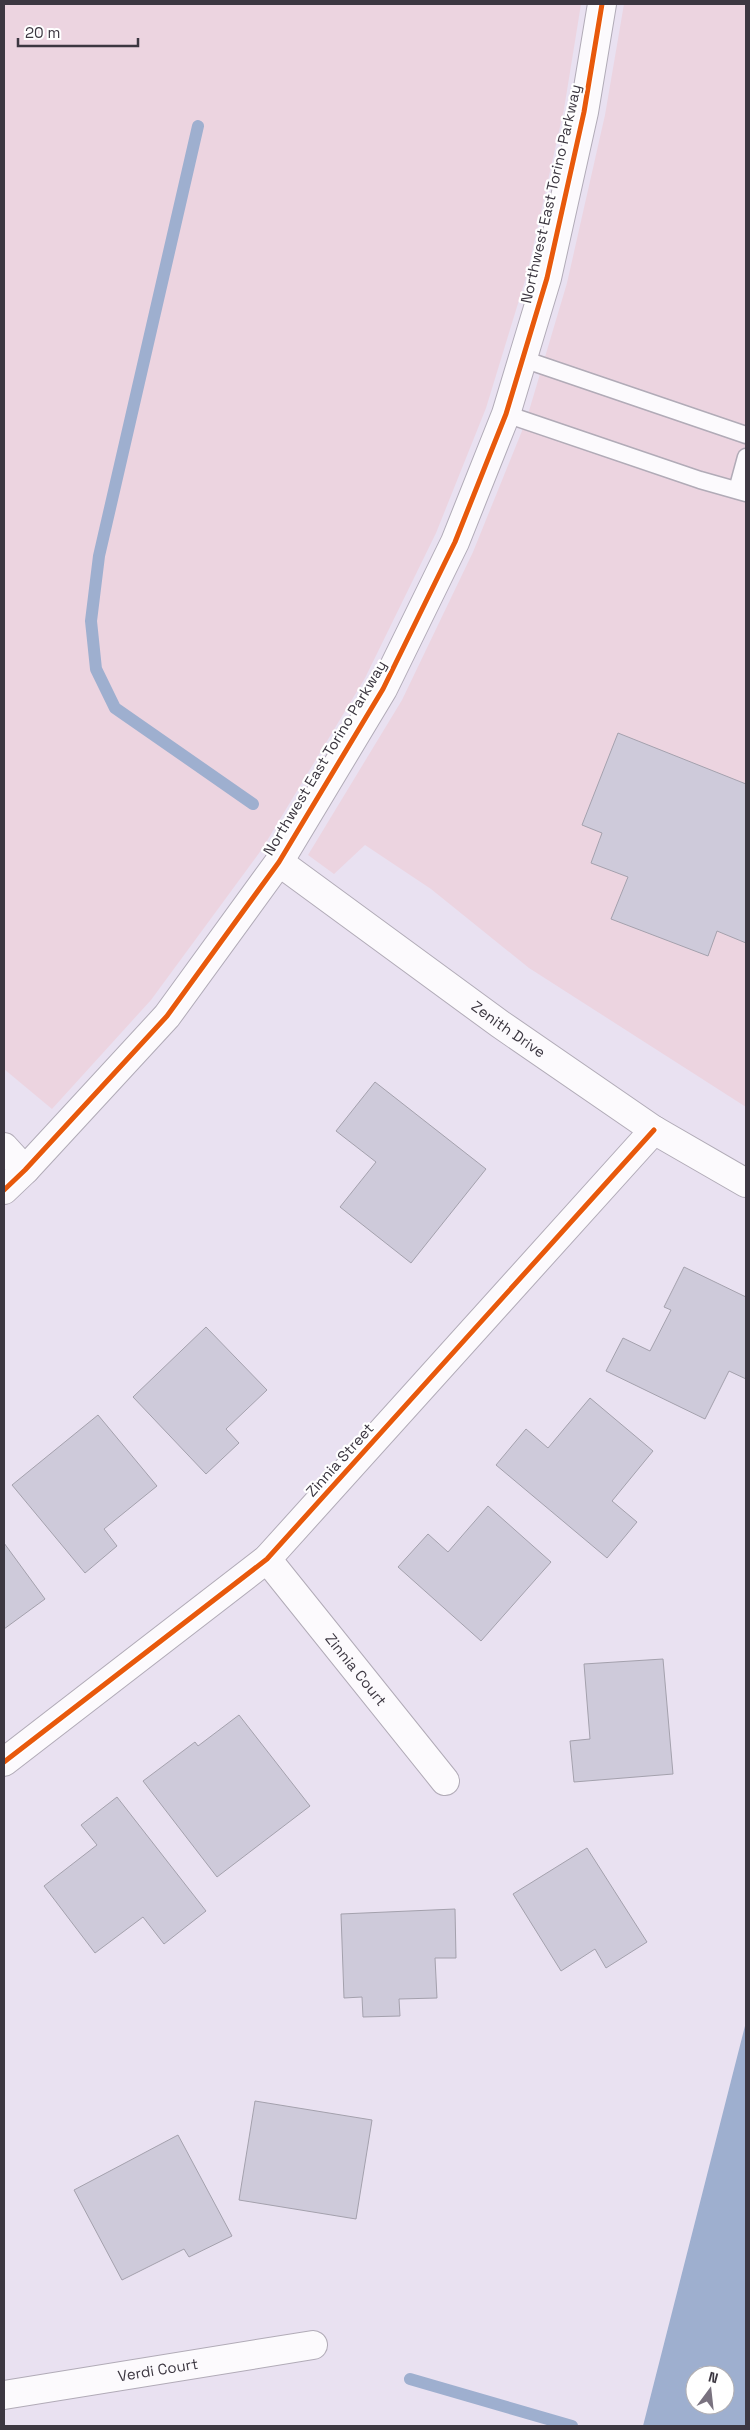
<svg xmlns="http://www.w3.org/2000/svg" width="750" height="2430" font-family="'Space Grotesk',sans-serif">
	<style>
		.green { fill: #ecd4e0 }
		.water { fill: #9eafcf; fill-rule: evenodd }
		.lines { fill: none; stroke-linecap: round; stroke-linejoin: round }
		.stream { stroke: #9eafcf; stroke-width: 12 }
		.building { fill: #cecada; stroke: #a4a1ad }
		.lane-casing { stroke: #b1abb7; stroke-width: 19 }
		.street-casing { stroke: #b1abb7; stroke-width: 30 }
		.secondary-casing { stroke: #b1abb7; stroke-width: 30 }
		.lane { stroke: #fcfafd; stroke-width: 16 }
		.street { stroke: #fcfafd; stroke-width: 28 }
		.secondary { stroke: #fcfafd; stroke-width: 28 }
		.cycleway-casing { stroke: #fff; stroke-width: 8 }
		.cycleway { stroke: #e8590c; stroke-width: 5 }
		.labels { text-anchor: middle; stroke-width: 4.5; stroke-linejoin: round; paint-order: stroke }
		.street-label { font-size: 15px; fill: #3c3741; stroke: #fff }
	</style>
	<rect width="100%" height="100%" fill="#e9e1f1"/>
	<g class="green">
		<path d="M 4,4 L 581,4 L 564,109 L 527,274 L 486,408 L 436,533 L 365,678 L 262,849 L 151,1000 L 52,1109 L 4,1069 Z"/>
		<path d="M 624,4 L 746,4 L 746,1107 L 529,968 L 431,889 L 365,845 L 334,874 L 308,855 L 402,700 L 473,552 L 526,421 L 567,283 L 605,115 Z"/>
	</g>
	<path class="water" d="M 746,2022 L 746,2426 L 643,2426 ZM 695,2375 L 725,2375 L 725,2405 L 695,2405 Z"/>
	<g class="lines">
		<g class="stream">
			<path d="M 198,126 L 99,556 L 91,621 L 96,669 L 115,708 L 253,804"/>
			<path d="M 410,2379 L 572,2426"/>
		</g>
	</g>
	<g class="building">
		<path d="M 618,733 L 746,784 L 746,943 L 717,931 L 708,956 L 611,919 L 628,877 L 591,863 L 602,833 L 582,825 Z"/>
		<path d="M 375,1082 L 486,1169 L 411,1263 L 340,1207 L 376,1162 L 336,1131 Z"/>
		<path d="M 684,1267 L 746,1297 L 746,1379 L 729,1371 L 705,1419 L 606,1371 L 623,1338 L 650,1351 L 671,1310 L 664,1307 Z"/>
		<path d="M 206,1327 L 267,1390 L 226,1429 L 239,1443 L 206,1474 L 133,1397 Z"/>
		<path d="M 590,1398 L 653,1451 L 612,1501 L 637,1522 L 607,1558 L 496,1465 L 526,1429 L 548,1448 Z"/>
		<path d="M 98,1415 L 157,1486 L 104,1529 L 117,1546 L 85,1573 L 12,1485 Z"/>
		<path d="M 488,1506 L 551,1562 L 481,1641 L 398,1567 L 428,1534 L 448,1552 Z"/>
		<path d="M 4,1543 L 45,1599 L 4,1629 Z"/>
		<path d="M 663,1659 L 673,1774 L 574,1782 L 570,1741 L 590,1739 L 584,1664 Z"/>
		<path d="M 239,1715 L 310,1806 L 217,1877 L 143,1781 L 195,1742 L 198,1746 Z"/>
		<path d="M 117,1797 L 206,1911 L 164,1944 L 143,1917 L 95,1953 L 44,1886 L 97,1845 L 81,1825 Z"/>
		<path d="M 587,1848 L 647,1942 L 606,1968 L 595,1949 L 561,1971 L 513,1894 Z"/>
		<path d="M 455,1909 L 456,1958 L 435,1958 L 437,1998 L 399,1999 L 400,2016 L 363,2017 L 362,1997 L 344,1998 L 341,1914 Z"/>
		<path d="M 255,2101 L 372,2120 L 356,2219 L 239,2200 Z"/>
		<path d="M 178,2135 L 232,2236 L 189,2257 L 184,2249 L 122,2280 L 74,2190 Z"/>
	</g>
	<g class="lines">
		<g class="lane-casing">
			<g id="lane">
				<path d="M 523,359 L 746,435"/>
				<path d="M 506,414 L 700,480 L 746,493"/>
				<path d="M 737,490 L 746,457"/>
			</g>
		</g>
		<g class="street-casing">
			<g id="street">
				<path id="s1" d="M 279,862 L 500,1024 L 654,1130 L 746,1183"/>
				<path d="M 4,1147 L 25,1170"/>
				<path id="s2" d="M 267,1559 L 445,1781"/>
				<path d="M 4,1762 L 267,1559 L 654,1130"/>
				<path id="s3" d="M 4,2395 L 313,2345"/>
			</g>
		</g>
		<g class="secondary-casing">
			<path id="secondary" d="M 4,1190 L 25,1170 L 167,1016 L 279,862 L 383,689 L 455,542 L 506,414 L 547,278 L 584,112 L 602,4"/>
		</g>
		<use href="#lane" class="lane"/>
		<use href="#street" class="street"/>
		<use href="#secondary" class="secondary"/>
		<g class="cycleway-casing">
			<g id="cycleway">
				<path d="M 4,1190 L 25,1170 L 167,1016 L 279,862 L 383,689 L 455,542 L 506,414 L 547,278 L 584,112 L 602,4"/>
				<path d="M 4,1762 L 267,1559 L 654,1130"/>
			</g>
		</g>
		<use href="#cycleway" class="cycleway"/>
	</g>
	<g class="labels">
		<g class="street-label">
			<text transform="translate(551 194) rotate(-77)" y="5">Northwest East Torino Parkway</text>
			<text transform="translate(325 758) rotate(-59)" y="5">Northwest East Torino Parkway</text>
			<text dy="5" stroke="none"><textPath href="#s1" startOffset="284">Zenith Drive</textPath></text>
			<text transform="translate(340 1460) rotate(-48)" y="5">Zinnia Street</text>
			<text dy="5" stroke="none"><textPath href="#s2" startOffset="142">Zinnia Court</textPath></text>
			<text dy="5" stroke="none"><textPath href="#s3" startOffset="156">Verdi Court</textPath></text>
		</g>
	</g>
	<rect width="750" height="2430" fill="none" stroke="#3c3741" stroke-width="10"/>
	<g transform="translate(710 2390) rotate(15)"><circle r="24" fill="#ffffff" stroke="#b1afb3"/>
	<path d="M0-4L9 19L0 12L-9 19Z" fill="#79727f"/>
	<text y="-8" font-size="14" font-weight="bold" text-anchor="middle" fill="#3c3741">N</text>
	</g>
	<path d="M18 38v8h120v-8" fill="none" stroke="#3c3741" stroke-width="2.5"/>
	<text x="25" y="38" font-size="15" fill="#3c3741" stroke="#ffffff" stroke-width="4" paint-order="stroke">20 m</text>
</svg>
